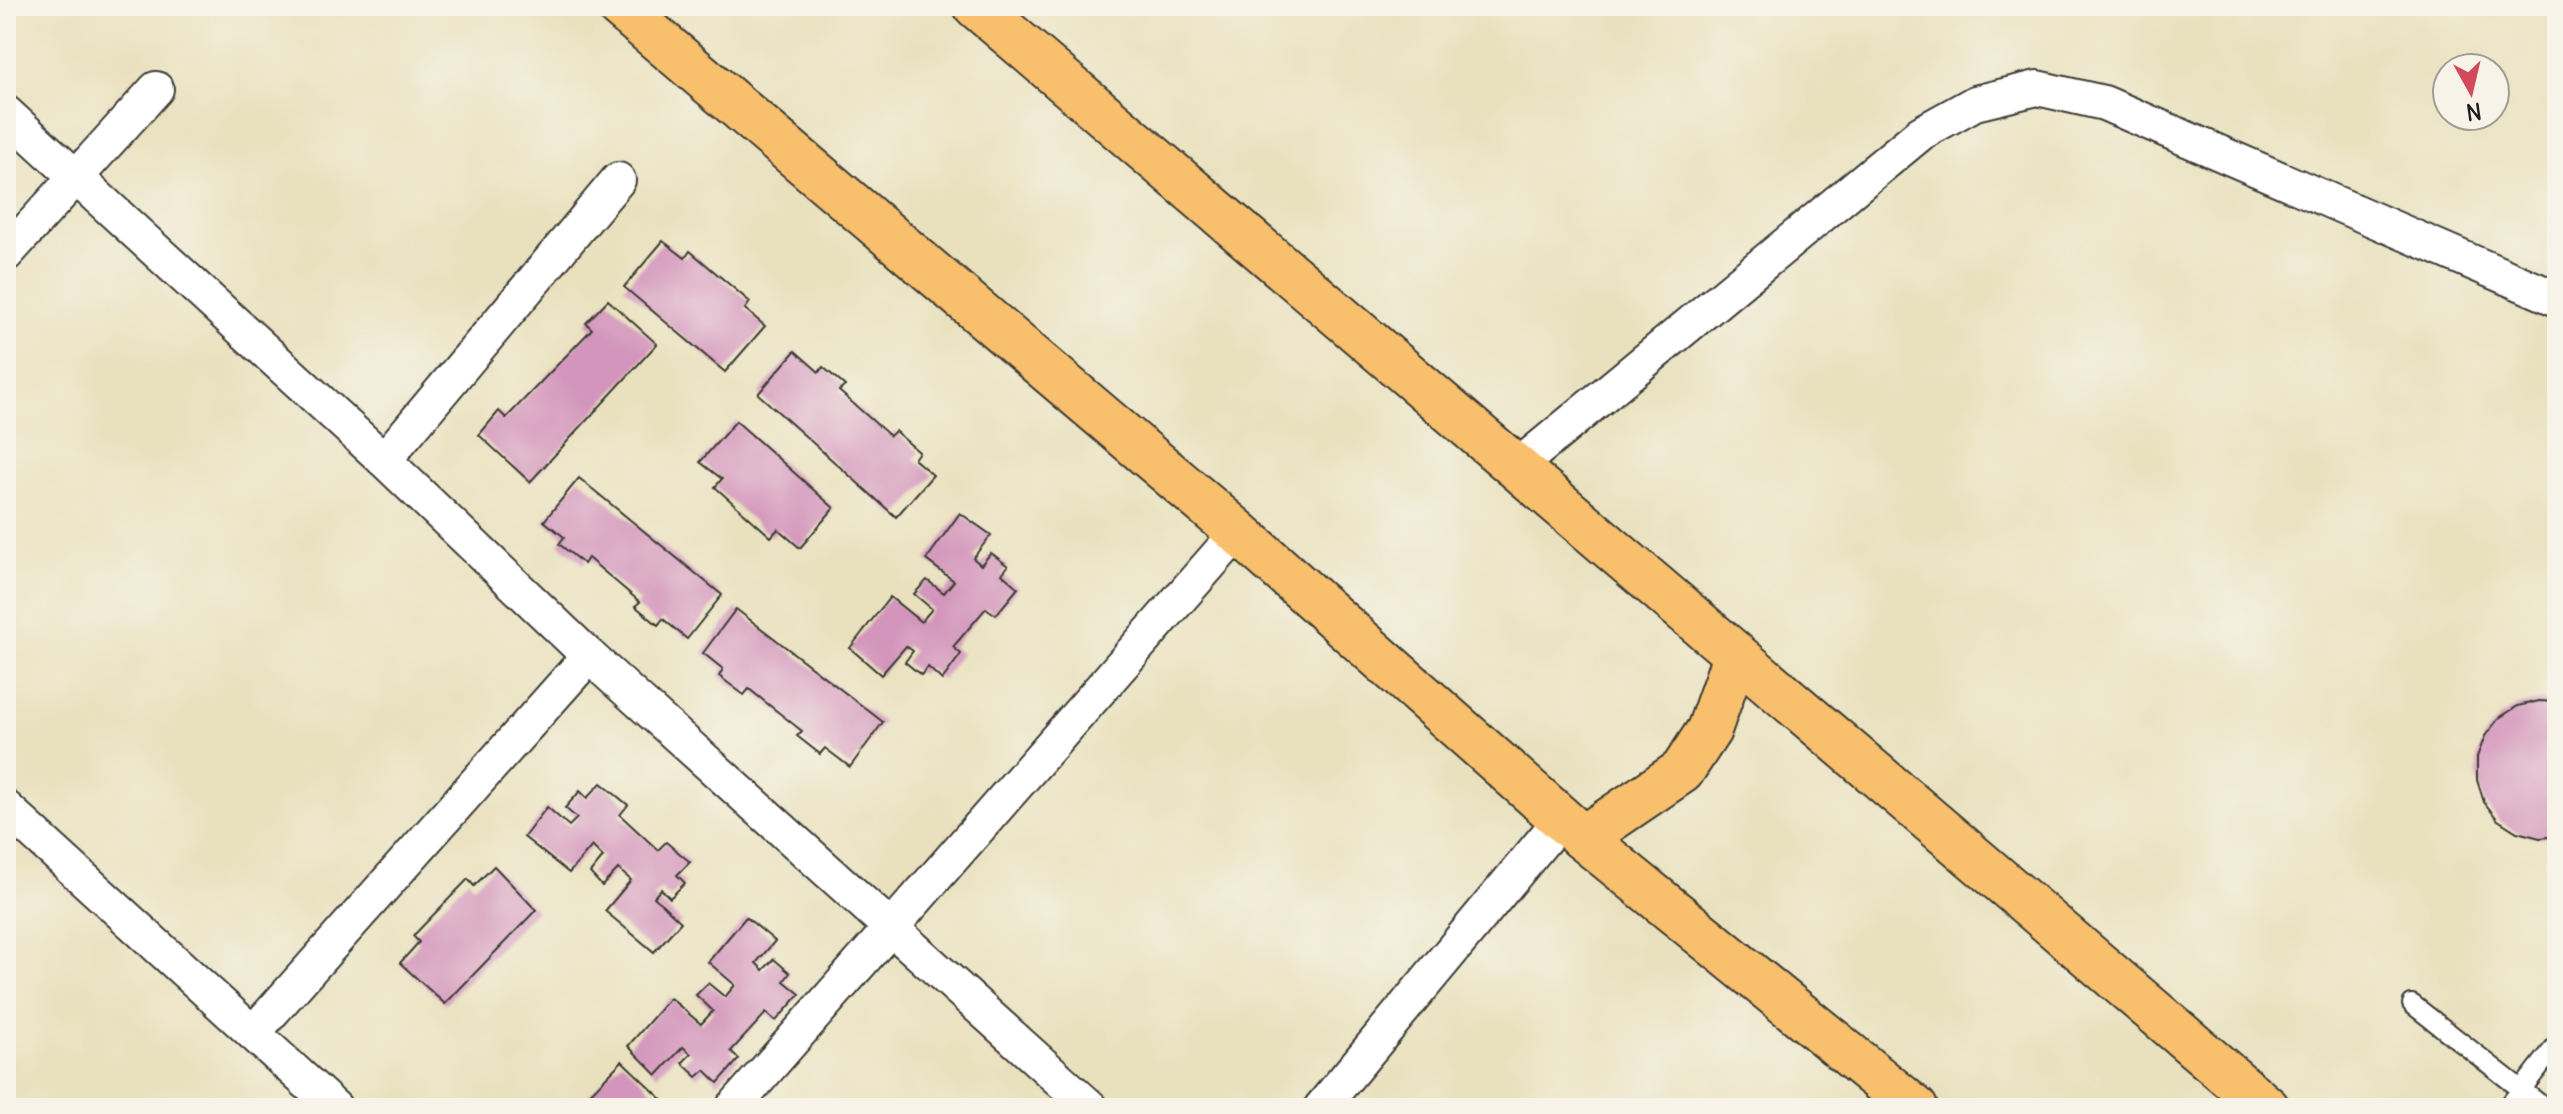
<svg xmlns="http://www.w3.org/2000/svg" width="2563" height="1114" font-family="Delius,sans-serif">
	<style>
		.building { fill: #d395bb }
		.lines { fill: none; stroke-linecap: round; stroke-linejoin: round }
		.service-casing { stroke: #3b3a34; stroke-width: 22 }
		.minor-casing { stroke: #3b3a34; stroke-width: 38 }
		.trunk-casing { stroke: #3b3a34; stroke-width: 48 }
		.service { stroke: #fff; stroke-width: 18 }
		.minor { stroke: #fff; stroke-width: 34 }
		.trunk { stroke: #f8bf6c; stroke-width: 44 }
	</style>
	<rect width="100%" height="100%" fill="#f7f3e8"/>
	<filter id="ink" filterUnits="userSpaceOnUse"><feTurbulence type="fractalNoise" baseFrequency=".0125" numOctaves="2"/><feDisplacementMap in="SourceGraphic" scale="16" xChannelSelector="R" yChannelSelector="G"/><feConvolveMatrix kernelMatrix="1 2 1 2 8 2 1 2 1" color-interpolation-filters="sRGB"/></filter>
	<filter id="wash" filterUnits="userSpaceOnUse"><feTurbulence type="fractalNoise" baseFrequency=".006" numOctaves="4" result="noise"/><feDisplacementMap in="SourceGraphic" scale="32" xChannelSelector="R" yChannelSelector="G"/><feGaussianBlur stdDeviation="1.8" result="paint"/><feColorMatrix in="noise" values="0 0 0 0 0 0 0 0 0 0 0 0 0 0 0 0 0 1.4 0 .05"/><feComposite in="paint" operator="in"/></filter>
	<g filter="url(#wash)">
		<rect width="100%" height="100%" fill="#e9e1be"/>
		<g id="blocks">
			<g class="building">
				<path d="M 663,241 L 685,258 L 690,251 L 750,302 L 745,309 L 765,326 L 725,372 L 624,287 Z"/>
				<path d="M 608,300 L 657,344 L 530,482 L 479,435 L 499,411 L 506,418 L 592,329 L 586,323 Z"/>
				<path d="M 795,351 L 819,372 L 823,367 L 845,386 L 839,391 L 890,436 L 895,431 L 919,452 L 914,459 L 933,475 L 896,517 L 758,394 Z"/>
				<path d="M 736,421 L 834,508 L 800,548 L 778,529 L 771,537 L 715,487 L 722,479 L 700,462 Z"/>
				<path d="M 579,478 L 722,595 L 687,639 L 663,619 L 658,625 L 635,606 L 640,602 L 588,558 L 584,564 L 559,544 L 564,537 L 544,521 Z"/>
				<path d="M 960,513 L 991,535 L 973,558 L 981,565 L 991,553 L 1008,566 L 1002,574 L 1018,588 L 996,615 L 986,608 L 953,647 L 961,654 L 942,680 L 928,667 L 921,675 L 905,662 L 913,651 L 906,646 L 881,675 L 850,648 L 890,597 L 921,622 L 932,609 L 914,594 L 927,580 L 944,593 L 954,581 L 926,560 Z"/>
				<path d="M 736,609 L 883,722 L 850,767 L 825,748 L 820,754 L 797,736 L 802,731 L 749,689 L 744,695 L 719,676 L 723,669 L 703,653 Z"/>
				<path d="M 2539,701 L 2557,702 L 2557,836 L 2540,838 L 2517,832 L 2498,820 L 2484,802 L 2477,780 L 2477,757 L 2485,736 L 2499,718 L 2518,706 Z"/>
				<path d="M 601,783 L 628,805 L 620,815 L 658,850 L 666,842 L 690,862 L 677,875 L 685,883 L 670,898 L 661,889 L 654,897 L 681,922 L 654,952 L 605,911 L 631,880 L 618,869 L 602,886 L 590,873 L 603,857 L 592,846 L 569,873 L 524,837 L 547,807 L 569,826 L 577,818 L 565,808 L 580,791 L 587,798 Z"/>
				<path d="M 494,866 L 536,910 L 445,1004 L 400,963 L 419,942 L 413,936 L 468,879 L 474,886 Z"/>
				<path d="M 746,917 L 775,941 L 756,963 L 763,970 L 774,959 L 790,973 L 784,981 L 800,994 L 776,1021 L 766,1013 L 731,1051 L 739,1059 L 718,1083 L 705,1070 L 697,1077 L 682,1063 L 691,1054 L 683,1047 L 657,1075 L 628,1046 L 670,998 L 701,1024 L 713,1011 L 696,995 L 708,983 L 725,997 L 735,985 L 708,962 Z"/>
				<path d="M 622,1061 L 666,1103 L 661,1108 L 576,1108 Z"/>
			</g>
		</g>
	</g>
	<g filter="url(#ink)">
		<use href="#blocks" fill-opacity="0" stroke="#3b3a34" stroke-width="2"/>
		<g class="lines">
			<g class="service-casing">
				<g id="service">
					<path d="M 2412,1004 L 2545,1108"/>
					<path d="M 2507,1108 L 2557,1044"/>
				</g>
			</g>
			<g class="minor-casing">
				<g id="minor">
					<path d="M 6,113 L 384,460 L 589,656 L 1091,1108"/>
					<path d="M 6,254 L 156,89"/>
					<path d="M 384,460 L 618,180"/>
					<path d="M 1518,466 L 1921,133 L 1975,103 L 2037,88 L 2104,103 L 2557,299"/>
					<path d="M 6,808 L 335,1108"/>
					<path d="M 253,1033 L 589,656"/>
					<path d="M 733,1108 L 1238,532"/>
					<path d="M 1321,1108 L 1562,818"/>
				</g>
			</g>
			<g class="trunk-casing">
				<g id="trunk">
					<path d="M 619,6 L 1238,532 L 1583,838 L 1915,1108"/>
					<path d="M 976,6 L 2267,1108"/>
					<path d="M 1583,838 L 1682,771 L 1709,730 L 1735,656"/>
				</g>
			</g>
			<use href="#service" class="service"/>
			<use href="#minor" class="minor"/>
			<use href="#trunk" class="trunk"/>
		</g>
	</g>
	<rect width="2563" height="1114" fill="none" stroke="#f7f3e8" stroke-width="32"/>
	<g transform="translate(2471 92) rotate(172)"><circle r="38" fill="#f7f3e8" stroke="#9f9d96" stroke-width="2"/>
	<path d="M0-6L14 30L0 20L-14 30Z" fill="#d1495b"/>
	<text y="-12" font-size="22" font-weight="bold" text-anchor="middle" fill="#1c1c1c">N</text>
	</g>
</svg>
